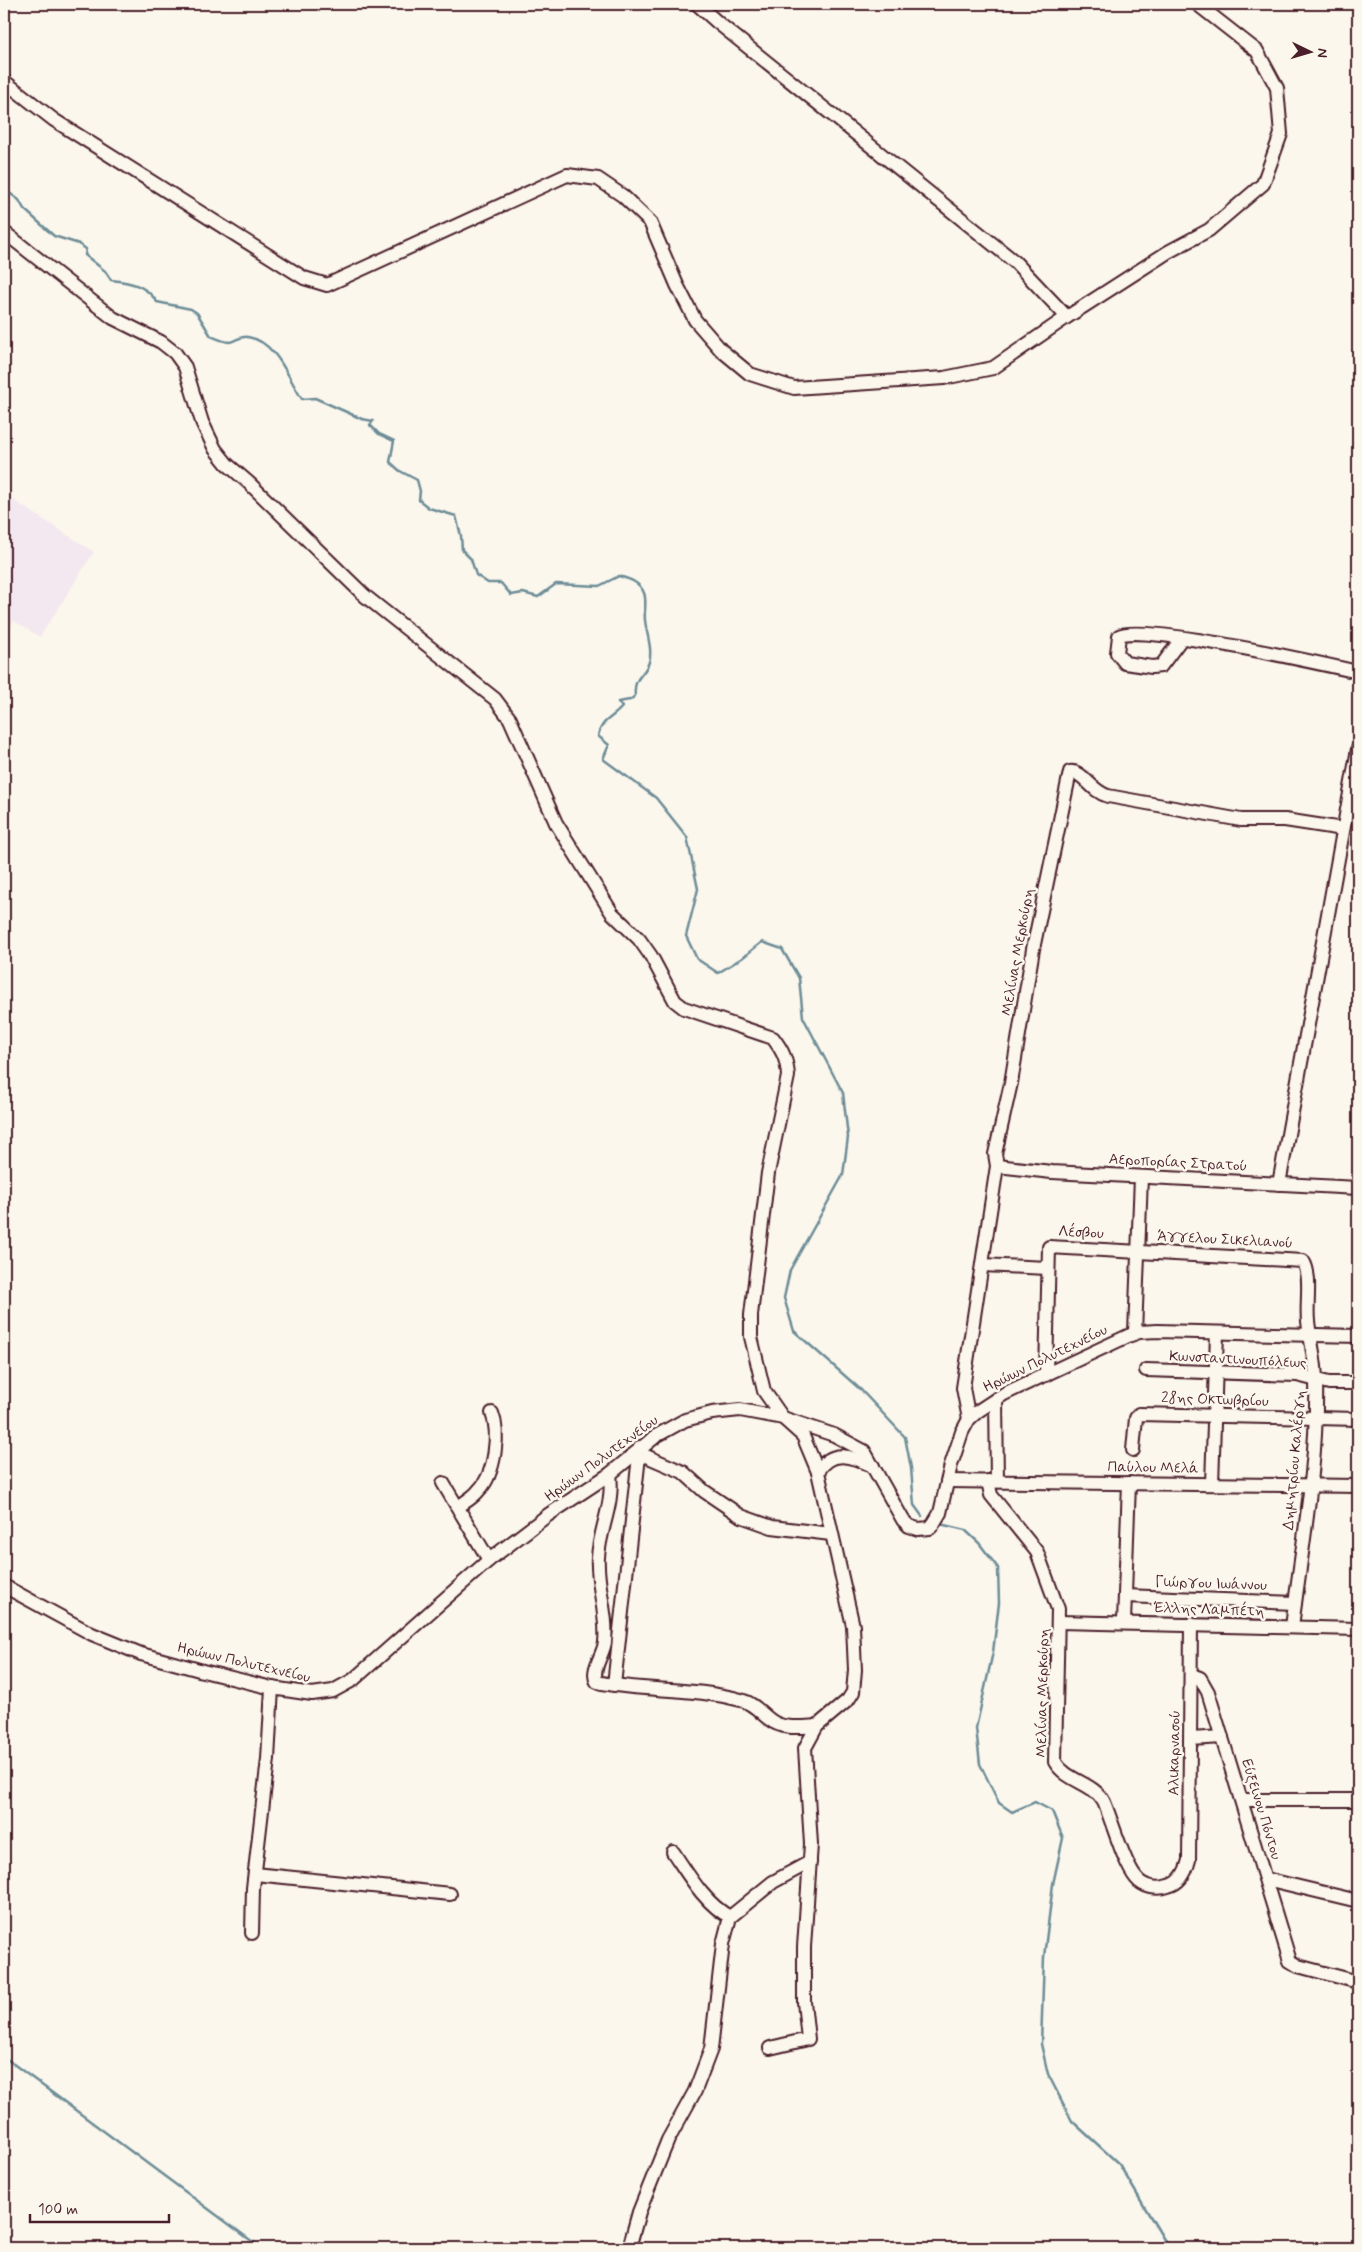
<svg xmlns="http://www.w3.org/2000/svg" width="1362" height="2252" font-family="Mynerve,sans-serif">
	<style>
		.built { fill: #f3e8ef }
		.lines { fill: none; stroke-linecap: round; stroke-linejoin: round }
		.stream { stroke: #6d8c97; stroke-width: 2.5 }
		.minor-casing { stroke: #4a1f2b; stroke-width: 16 }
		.minor { stroke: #fbf7ec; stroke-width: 12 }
		.labels { text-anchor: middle; stroke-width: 5; stroke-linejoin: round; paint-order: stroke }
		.street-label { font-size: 15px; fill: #4a1f2b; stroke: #fbf7ec }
	</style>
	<rect width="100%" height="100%" fill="#fbf7ec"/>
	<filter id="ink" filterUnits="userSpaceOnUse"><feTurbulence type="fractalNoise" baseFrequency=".02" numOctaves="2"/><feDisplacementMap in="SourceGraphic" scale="10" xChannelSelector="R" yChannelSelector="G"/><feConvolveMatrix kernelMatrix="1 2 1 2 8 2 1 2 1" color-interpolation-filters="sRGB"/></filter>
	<g filter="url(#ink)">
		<path class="built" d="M 4,494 L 94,552 L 40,637 L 14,621 L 4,636 Z"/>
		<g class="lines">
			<g class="stream">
				<path d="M 4,189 L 19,200 L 24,209 L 54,236 L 79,244 L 86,249 L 85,255 L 105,271 L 111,280 C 130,282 146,285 157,302 L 191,309 L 197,313 L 211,336 C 216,338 224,342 230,342 C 236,341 241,335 248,337 C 277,342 288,378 302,399 L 315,398 L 362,419 L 373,421 L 370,425 L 379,434 L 394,441 L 390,462 L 400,471 L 417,480 L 420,491 L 419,500 L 429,508 L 456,516 L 461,536 L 462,550 L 471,559 L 476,575 L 488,583 L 501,583 L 511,595 L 523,593 L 538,597 L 556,584 L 599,586 L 619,576 C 629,579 640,582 644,593 C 647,601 644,611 645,620 C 646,632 653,649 649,662 C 644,677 633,676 635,696 L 630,700 L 618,702 L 622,707 C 612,719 601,720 598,736 L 609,745 L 603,759 L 656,798 L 687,837 L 698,889 L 686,936 L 697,959 L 718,973 L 742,958 L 762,942 L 782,949 L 799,978 L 803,1017 L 843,1093 L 848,1137 L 843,1175 L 790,1270 L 784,1298 L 794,1331 L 861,1390 L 905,1437 L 911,1468 L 914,1505 L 922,1516"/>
				<path d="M 940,1524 L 965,1530 L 979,1543 L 998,1568 L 999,1603 L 993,1652 L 976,1728 L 980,1764 L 999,1803 L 1012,1812 L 1035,1802 L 1052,1811 L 1063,1838 L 1053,1884 L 1044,1957 L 1041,2044 L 1048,2074 L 1072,2121 L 1119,2164 L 1169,2248"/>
				<path d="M 4,2057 L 261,2248"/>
			</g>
			<g class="minor-casing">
				<g id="minor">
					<path d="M 697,4 L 717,22 L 1015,262 L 1067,317"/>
					<path d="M 4,81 L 54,120 L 304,278 L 327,285 L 567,175 L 598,179 L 623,196 L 650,222 L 677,285 L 695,320 L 721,350 L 750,374 L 794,388 L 944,378 L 993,368 L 1067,317 L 1168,252 L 1209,230 L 1263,184 L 1281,134 L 1277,88 L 1257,51 L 1197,4"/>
					<path d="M 4,232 L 113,318 L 161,342 L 175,353 L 185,367 L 202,422 L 215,449 L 227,464 L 249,483 L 365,596 L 495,699 L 510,719 L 556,823 L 612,913 L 639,939 L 651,956 L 675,1001 L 684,1008 L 773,1038 C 783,1051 787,1060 788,1076 L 768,1173 L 751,1315 L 751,1337 L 764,1391 L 783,1418 L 803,1436 L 818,1472"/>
					<path d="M 1182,638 L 1161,666 L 1152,667 L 1125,663 L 1117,653 L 1119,636 C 1136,622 1327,665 1358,672"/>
					<path d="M 997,1166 L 1052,1172 L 1358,1188"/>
					<path d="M 1279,1184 L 1358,749"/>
					<path d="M 982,1265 L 1048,1268"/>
					<path d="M 1135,1333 L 1141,1177"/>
					<path d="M 1146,1370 L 1297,1375 L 1329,1383 L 1358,1383"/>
					<path d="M 1046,1375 L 1049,1247 L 1303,1261 C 1312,1274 1306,1304 1308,1321 C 1310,1341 1316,1360 1316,1381 C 1318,1464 1302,1545 1292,1627"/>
					<path d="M 996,1399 L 997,1481"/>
					<path d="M 969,1419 L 963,1388 L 997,1166 L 995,1154 L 1011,1083 L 1033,949 L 1070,772 C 1083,770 1090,791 1108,796 L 1241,820 L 1285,820 L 1343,829"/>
					<path d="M 1133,1450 L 1136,1418 L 1139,1414 L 1358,1419"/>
					<path d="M 631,1456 L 639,1453 L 683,1472 L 704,1491 L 741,1516 L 772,1527 L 831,1534"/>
					<path d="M 610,1474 C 614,1505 600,1527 598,1557 C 596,1585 608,1613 605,1642 C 604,1654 590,1670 597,1682 C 644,1692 694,1687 741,1700 C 753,1703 760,1712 769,1719 C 782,1730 801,1727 817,1726"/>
					<path d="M 947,1481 L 1358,1486"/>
					<path d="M 988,1481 L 991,1495 L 1037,1552 L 1058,1609 L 1055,1762 C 1067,1782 1093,1782 1104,1802 C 1112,1821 1124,1864 1136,1878 C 1143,1887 1157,1890 1168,1886 C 1180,1883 1186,1872 1189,1860 L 1191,1624"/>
					<path d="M 443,1483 L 489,1560"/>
					<path d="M 1212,1484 L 1217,1333"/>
					<path d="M 458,1507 C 465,1502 474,1497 479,1490 C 495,1474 500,1433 492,1413"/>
					<path d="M 4,1586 L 92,1634 L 141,1654 L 203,1671 L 272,1688 L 312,1694 L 333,1691 L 353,1680 L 489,1560 L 548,1515 L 610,1474 L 656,1436 L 685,1420 L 712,1413 L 740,1410 L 783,1418 L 834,1435 L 864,1451 L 903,1520 L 909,1526 L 918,1529 L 930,1528 L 934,1523 L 940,1513 L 951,1465 L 962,1432 L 969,1419 L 978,1411 L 1004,1394 L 1128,1336 L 1139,1332 L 1157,1331 L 1358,1336"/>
					<path d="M 1125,1596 L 1295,1603"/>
					<path d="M 1059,1622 L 1358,1629"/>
					<path d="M 1124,1622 L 1129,1483"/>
					<path d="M 1192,1675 L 1200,1678 L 1208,1692 L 1290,1961 L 1298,1966 L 1358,1982"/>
					<path d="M 614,1685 L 640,1447"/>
					<path d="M 1191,1739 L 1222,1737"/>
					<path d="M 1242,1800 L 1358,1800"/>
					<path d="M 673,1852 C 688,1874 705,1904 730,1917"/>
					<path d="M 255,1874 L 450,1894"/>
					<path d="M 1266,1879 L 1358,1901"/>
					<path d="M 252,1933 L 253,1888 L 268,1759 L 272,1688"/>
					<path d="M 770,2048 L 808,2039 L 804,2002 L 804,1947 L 811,1844 L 805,1748 L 817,1726 L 848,1700 L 853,1692 L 855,1670 L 853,1626 L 818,1472 C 831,1448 852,1456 873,1466"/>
					<path d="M 629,2248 L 639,2212 L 668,2140 L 695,2091 L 711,2049 L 723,1944 L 730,1917 L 773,1882 L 810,1862"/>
				</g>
			</g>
			<use href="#minor" class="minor"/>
		</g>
	</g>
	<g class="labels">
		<g class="street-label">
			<text transform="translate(1017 952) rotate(-80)" y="5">Μελίνας Μερκούρη</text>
			<text transform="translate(1178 1162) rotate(3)" y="5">Αεροπορίας Στρατού</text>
			<text transform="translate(1081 1232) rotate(3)" y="5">Λέσβου</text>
			<text transform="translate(1225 1239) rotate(3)" y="5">Άγγελου Σικελιανού</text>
			<text transform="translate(1045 1358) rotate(-26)" y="5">Ηρώων Πολυτεχνείου</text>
			<text transform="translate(1238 1359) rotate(3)" y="5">Κωνσταντινουπόλεως</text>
			<text transform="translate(1215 1399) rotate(2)" y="5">28ης Οκτωβρίου</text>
			<text transform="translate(601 1458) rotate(-36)" y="5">Ηρώων Πολυτεχνείου</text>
			<text transform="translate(1294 1460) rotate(-85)" y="5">Δημητρίου Καλέργη</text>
			<text transform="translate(1153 1467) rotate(1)" y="5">Παύλου Μελά</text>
			<text transform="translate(1211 1583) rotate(2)" y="5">Γιώργου Ιωάννου</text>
			<text transform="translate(1209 1609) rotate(2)" y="5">Έλλης Λαμπέτη</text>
			<text transform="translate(244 1662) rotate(13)" y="5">Ηρώων Πολυτεχνείου</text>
			<text transform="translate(1042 1693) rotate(-89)" y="5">Μελίνας Μερκούρη</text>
			<text transform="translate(1174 1753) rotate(-89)" y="5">Αλικαρνασού</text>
			<text transform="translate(1262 1809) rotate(73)" y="5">Εύξεινου Πόντου</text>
		</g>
	</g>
	<rect width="1362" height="2252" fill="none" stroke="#fbf7ec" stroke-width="20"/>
	<rect x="10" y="10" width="1342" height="2232" fill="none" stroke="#4a1f2b" stroke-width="2" filter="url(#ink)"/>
	<g transform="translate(1310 52) rotate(95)" stroke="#fbf7ec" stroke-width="4" paint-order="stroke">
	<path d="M0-4L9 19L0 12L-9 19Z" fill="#4a1f2b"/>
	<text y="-8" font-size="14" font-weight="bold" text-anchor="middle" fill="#4a1f2b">N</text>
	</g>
	<path d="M30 2214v8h139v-8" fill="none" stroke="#4a1f2b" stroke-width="2.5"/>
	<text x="38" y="2214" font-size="15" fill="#4a1f2b" stroke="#fbf7ec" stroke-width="4" paint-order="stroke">100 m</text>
</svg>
